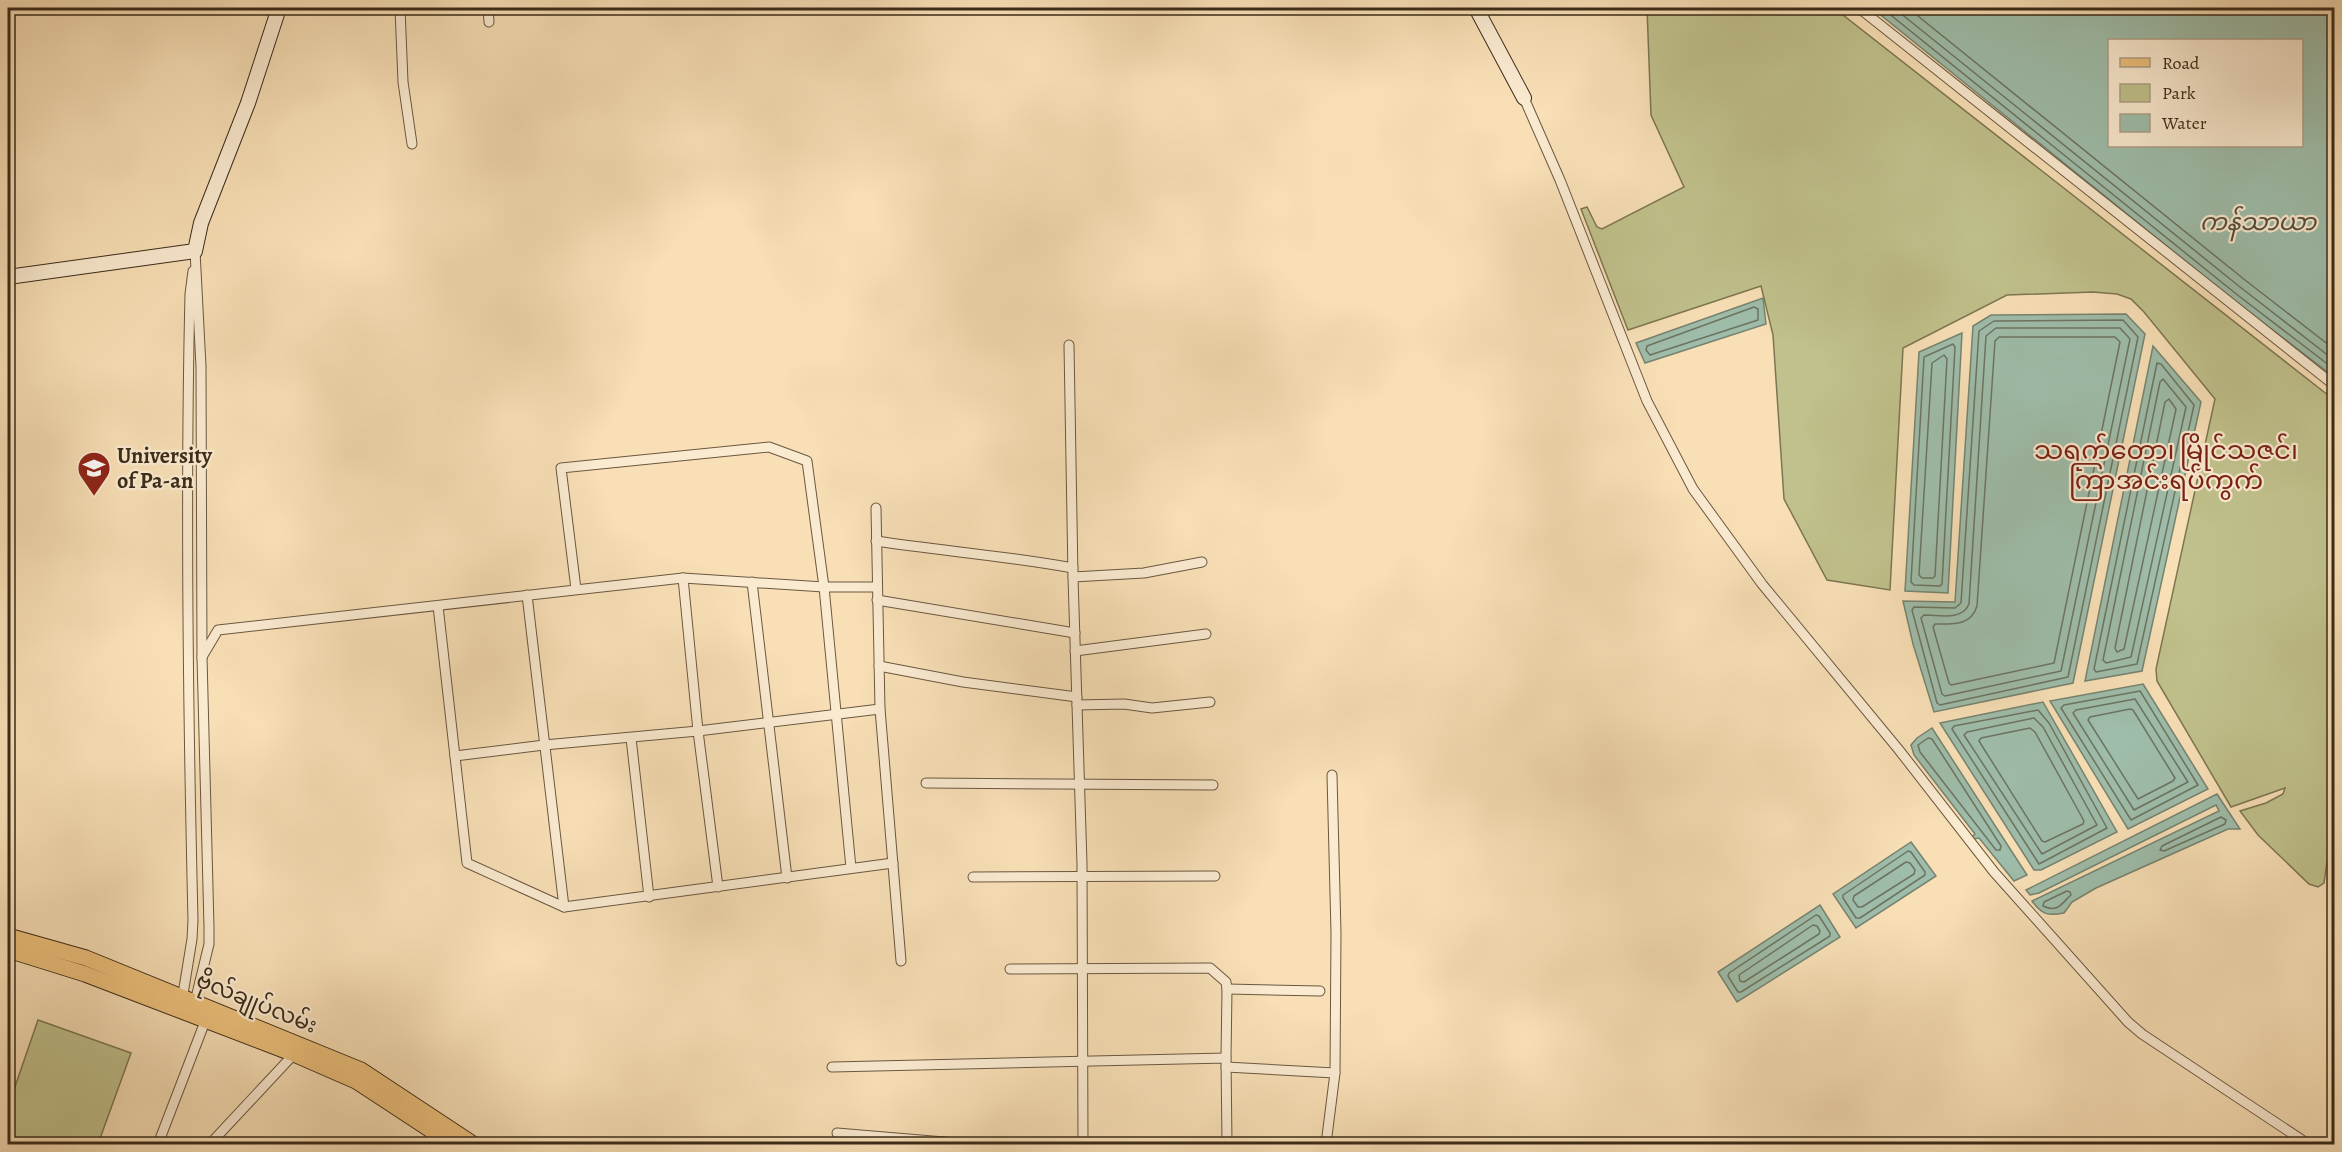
<svg xmlns="http://www.w3.org/2000/svg" width="2342" height="1152" font-family="Alegreya,'Noto Sans Myanmar',serif">
	<style>
		.green { fill: #c0c18c; stroke: #7d7652; stroke-width: 1.5 }
		.water { fill: #9ebdaa; stroke: #768370; stroke-width: 1.5; fill-rule: evenodd }
		.lines { fill: none; stroke-linecap: round; stroke-linejoin: round }
		.shore { stroke: #6c7462; stroke-width: 1.5 }
		.street-casing { stroke: #6a5840; stroke-width: 11 }
		.secondary-casing { stroke: #3a2b19; stroke-width: 16 }
		.primary-casing { stroke: #3a2b19; stroke-width: 17 }
		.street { stroke: #faead0; stroke-width: 9 }
		.secondary { stroke: #faead0; stroke-width: 14 }
		.primary { stroke: #ecc07b; stroke-width: 15 }
		.labels { text-anchor: middle; stroke-width: 4.5; stroke-linejoin: round; paint-order: stroke }
		.poi-label { font-size: 22px; font-weight: bold; fill: #3a2b19; stroke: #faead0; text-anchor: start }
		.street-label { font-size: 22px; fill: #3a2b19; stroke: #faead0 }
		.water-label { font-size: 24px; font-style: italic; fill: #53503d; stroke: #faead0 }
		.quarter-label { font-size: 26px; fill: #7a1f14; stroke: #faead0 }
	</style>
	<rect width="100%" height="100%" fill="#f8dfb6"/>
	<filter id="stains"><feTurbulence type="fractalNoise" baseFrequency=".00333" numOctaves="4"/><feColorMatrix values="0 0 0 0 .2 0 0 0 0 .09 0 0 0 0 .02 0 0 0 .5 -.17"/></filter>
	<radialGradient id="worn" r=".72"><stop offset=".6" stop-color="#630" stop-opacity="0"/><stop offset="1" stop-color="#630" stop-opacity=".3"/></radialGradient>
	<g class="green">
		<path d="M 1647,8 L 1834,8 L 2333,399 L 2334,813 L 2324,883 L 2318,887 L 2309,884 L 2258,835 L 2240,811 L 2266,803 L 2283,794 L 2285,788 L 2231,807 L 2157,681 L 2156,669 L 2215,399 L 2144,312 L 2131,299 L 2117,294 L 2093,292 L 2007,295 L 1903,348 L 1890,590 L 1827,580 L 1784,499 L 1773,335 L 1761,286 L 1628,330 L 1581,209 L 1587,207 L 1597,227 L 1602,229 L 1684,187 L 1651,115 Z"/>
		<path d="M 38,1020 L 131,1053 L 98,1144 L 8,1144 L 8,1107 Z"/>
	</g>
	<g class="water">
		<path d="M 1872,8 L 2334,8 L 2334,377 L 2231,298 ZM 2110,40 L 2302,40 L 2302,146 L 2110,146 Z"/>
		<path d="M 1763,298 L 1766,324 L 1645,363 L 1636,343 Z"/>
		<path d="M 2126,314 L 2145,334 L 2073,683 L 1934,712 L 1913,644 L 1903,601 L 1955,602 L 1973,326 L 1991,315 Z"/>
		<path d="M 1962,333 L 1948,593 L 1905,591 L 1919,352 Z"/>
		<path d="M 2153,346 L 2201,402 L 2142,671 L 2085,681 Z"/>
		<path d="M 2143,684 L 2208,789 L 2128,829 L 2050,701 Z"/>
		<path d="M 2043,702 L 2117,832 L 2041,870 L 2034,870 L 1940,723 Z"/>
		<path d="M 1932,728 L 2027,875 L 2014,881 L 1979,838 L 1974,839 L 1973,836 L 1975,834 L 1914,755 L 1911,745 L 1917,738 Z"/>
		<path d="M 2217,794 L 2240,829 L 2228,829 L 2096,888 L 2072,902 L 2064,913 C 2048,916 2042,915 2032,901 L 2219,811 L 2216,805 L 2039,893 L 2030,895 L 2026,890 Z"/>
		<path d="M 1911,842 L 1936,876 L 1856,928 L 1833,894 Z"/>
		<path d="M 1820,905 L 1840,937 L 1737,1002 L 1718,972 Z"/>
	</g>
	<g class="lines">
		<g class="shore">
			<path d="M 1882,8 L 2235,293 L 2334,369"/>
			<path d="M 1894,8 L 2240,287 L 2334,360"/>
			<path d="M 1908,8 L 2245,280 L 2334,349"/>
			<path d="M 1754,307 L 1758,309 L 1758,320 L 1650,355 L 1646,350 L 1647,346 Z"/>
			<path d="M 1994,321 L 2123,320 L 2138,337 L 2068,677 L 1940,705 L 1937,703 L 1912,610 L 1914,607 L 1955,608 L 1961,603 L 1979,331 Z"/>
			<path d="M 1996,328 L 2120,328 L 2130,339 L 2061,671 L 1945,696 L 1942,694 L 1921,618 L 1924,615 C 1939,615 1962,621 1969,604 L 1986,336 Z"/>
			<path d="M 1999,337 L 2115,337 L 2120,342 L 2054,663 L 1951,685 L 1949,683 L 1933,627 L 1935,624 C 1953,624 1971,626 1977,606 L 1995,341 Z"/>
			<path d="M 1953,344 L 1955,347 L 1942,584 L 1940,586 L 1914,585 L 1911,582 L 1924,357 Z"/>
			<path d="M 1944,355 L 1947,359 L 1935,576 L 1933,578 L 1922,578 L 1919,575 L 1932,363 Z"/>
			<path d="M 2157,363 L 2161,364 L 2194,405 L 2137,664 L 2096,672 L 2094,669 Z"/>
			<path d="M 2163,379 L 2186,407 L 2131,657 L 2106,663 L 2103,660 L 2160,382 Z"/>
			<path d="M 2169,399 L 2176,409 L 2124,649 L 2117,652 L 2115,648 L 2165,402 Z"/>
			<path d="M 2140,691 L 2198,785 L 2131,820 L 2061,708 L 2064,705 Z"/>
			<path d="M 2135,699 L 2188,782 L 2134,810 L 2073,713 L 2076,710 Z"/>
			<path d="M 2130,709 L 2133,710 L 2175,778 L 2173,781 L 2138,799 L 2088,720 L 2090,717 Z"/>
			<path d="M 2038,710 L 2049,723 L 2107,828 L 2039,864 L 1952,729 L 1954,726 Z"/>
			<path d="M 2034,718 L 2043,727 L 2097,825 L 2042,854 L 1964,735 L 1967,732 Z"/>
			<path d="M 2030,728 L 2035,732 L 2084,821 L 2083,824 L 2045,842 L 2042,841 L 1979,741 L 1981,738 Z"/>
			<path d="M 1928,738 L 1932,739 L 2001,846 L 2000,850 L 1996,850 L 1920,752 L 1918,745 Z"/>
			<path d="M 2221,817 L 2226,820 L 2225,824 L 2164,851 L 2160,850 L 2162,846 Z"/>
			<path d="M 1908,851 L 1911,852 L 1925,872 L 1925,875 L 1860,918 L 1856,918 L 1843,898 L 1843,895 Z"/>
			<path d="M 1906,862 L 1910,863 L 1915,870 L 1914,874 L 1862,907 L 1858,907 L 1853,900 L 1854,896 Z"/>
			<path d="M 2067,891 L 2070,892 L 2071,895 C 2061,904 2058,913 2043,906 L 2044,902 Z"/>
			<path d="M 1816,915 L 1819,916 L 1830,933 L 1830,936 L 1741,992 L 1738,992 L 1728,976 L 1729,973 Z"/>
			<path d="M 1813,925 L 1817,926 L 1820,931 L 1819,934 L 1744,982 L 1740,981 L 1739,975 Z"/>
		</g>
		<g class="street-casing">
			<g id="street">
				<path d="M 400,8 L 403,82 L 412,144"/>
				<path d="M 488,8 L 489,22"/>
				<path d="M 1859,8 L 2334,385"/>
				<path d="M 1524,98 L 1560,180 L 1647,401 L 1693,489 L 1762,584 L 1899,750 L 1994,872 L 2128,1022 L 2142,1034 L 2308,1144"/>
				<path d="M 1069,345 L 1073,577 L 1082,864 L 1083,1144"/>
				<path d="M 876,508 L 880,709 L 901,961"/>
				<path d="M 876,541 C 942,551 1008,556 1073,568"/>
				<path d="M 1073,577 L 1144,573 L 1202,562"/>
				<path d="M 683,578 L 698,731 L 718,887"/>
				<path d="M 752,582 L 787,878"/>
				<path d="M 576,589 L 561,468 L 769,447 L 807,461 L 824,587 L 851,868"/>
				<path d="M 527,595 L 564,907"/>
				<path d="M 877,600 L 1075,633"/>
				<path d="M 438,606 L 467,863 L 564,907 L 893,863"/>
				<path d="M 1075,651 L 1206,634"/>
				<path d="M 202,657 L 218,630 L 683,578 L 824,587 L 877,587"/>
				<path d="M 879,666 L 963,682 L 1077,697"/>
				<path d="M 1077,705 L 1124,704 L 1152,708 L 1210,702"/>
				<path d="M 631,738 L 649,897"/>
				<path d="M 455,756 L 544,745 L 698,731 L 880,709"/>
				<path d="M 926,783 L 1213,785"/>
				<path d="M 973,877 L 1215,876"/>
				<path d="M 1010,969 L 1210,968 L 1226,982 L 1227,989 L 1226,1058"/>
				<path d="M 1227,989 L 1320,991"/>
				<path d="M 182,1000 L 192,939 L 193,920 C 188,712 185,503 190,294 L 193,271"/>
				<path d="M 194,1006 L 209,944 L 209,927 L 202,657 L 201,366 L 195,251"/>
				<path d="M 832,1067 L 1226,1058 L 1227,1144"/>
				<path d="M 1226,1067 L 1335,1073"/>
				<path d="M 837,1133 L 968,1144"/>
				<path d="M 158,1144 L 206,1019"/>
				<path d="M 210,1144 L 294,1054"/>
				<path d="M 1326,1144 L 1335,1073 L 1336,933 L 1332,775"/>
			</g>
		</g>
		<g class="secondary-casing">
			<g id="secondary">
				<path d="M 1476,8 L 1524,98"/>
				<path d="M 8,277 L 195,251 L 201,223 L 248,103 L 279,8"/>
			</g>
		</g>
		<g class="primary-casing">
			<g id="primary">
				<path d="M 8,936 L 86,958 L 361,1070 L 473,1144"/>
				<path d="M 8,950 L 85,974 L 294,1054 L 356,1081 L 452,1144"/>
			</g>
		</g>
		<use href="#street" class="street"/>
		<use href="#secondary" class="secondary"/>
		<use href="#primary" class="primary"/>
	</g>
	<defs>
		<g id="university-pin" transform="scale(1.725)"><path d="M0 17L-7.5 6A9.5 9.5 0 1 1 7.5 6Z" fill="#8f2418" stroke="#faead0"/><path d="M0-5L7-2L0 1L-7-2ZM-4 1L0 2.5L4 1V4Q0 6-4 4Z" fill="#fff"/></g>
	</defs>
	<g fill-rule="evenodd">
		<use href="#university-pin" x="94" y="468"/>
	</g>
	<g class="labels">
		<g class="poi-label">
			<text x="117" y="463">University<tspan x="117" dy="25">of Pa-an</tspan></text>
		</g>
		<g class="street-label">
			<text transform="translate(257 1002) rotate(22)" y="8">ဗိုလ်ချုပ်လမ်း</text>
		</g>
		<g class="water-label">
			<text x="2258" y="230">ကန်သာယာ</text>
		</g>
		<g class="quarter-label">
			<text x="2166" y="459">သရက်တော၊ မြိုင်သဇင်၊<tspan x="2166" dy="30">ကြာအင်းရပ်ကွက်</tspan></text>
		</g>
	</g>
	<rect width="2342" height="1152" fill="none" stroke="#f8dfb6" stroke-width="30"/>
	<rect x="9" y="9" width="2324" height="1134" fill="none" stroke="#3a2b19" stroke-width="3"/>
	<rect x="15" y="15" width="2312" height="1122" fill="none" stroke="#3a2b19" stroke-width="1.5"/>
	<rect x="2108" y="39" width="195" height="108" fill="#faead0" stroke="#ad9e87" stroke-width="1.5"/>
	<rect x="2120" y="58" width="30" height="9" fill="#ecc07b" stroke="#ad9e87" stroke-width="1.5"/>
	<text x="2162" y="69" font-size="18" fill="#3a2b19">Road</text>
	<rect x="2120" y="84" width="30" height="18" fill="#c0c18c" stroke="#ad9e87" stroke-width="1.5"/>
	<text x="2162" y="99" font-size="18" fill="#3a2b19">Park</text>
	<rect x="2120" y="114" width="30" height="18" fill="#9ebdaa" stroke="#ad9e87" stroke-width="1.5"/>
	<text x="2162" y="129" font-size="18" fill="#3a2b19">Water</text>
	<rect width="100%" height="100%" filter="url(#stains)"/>
	<rect width="100%" height="100%" fill="url(#worn)"/>
</svg>
